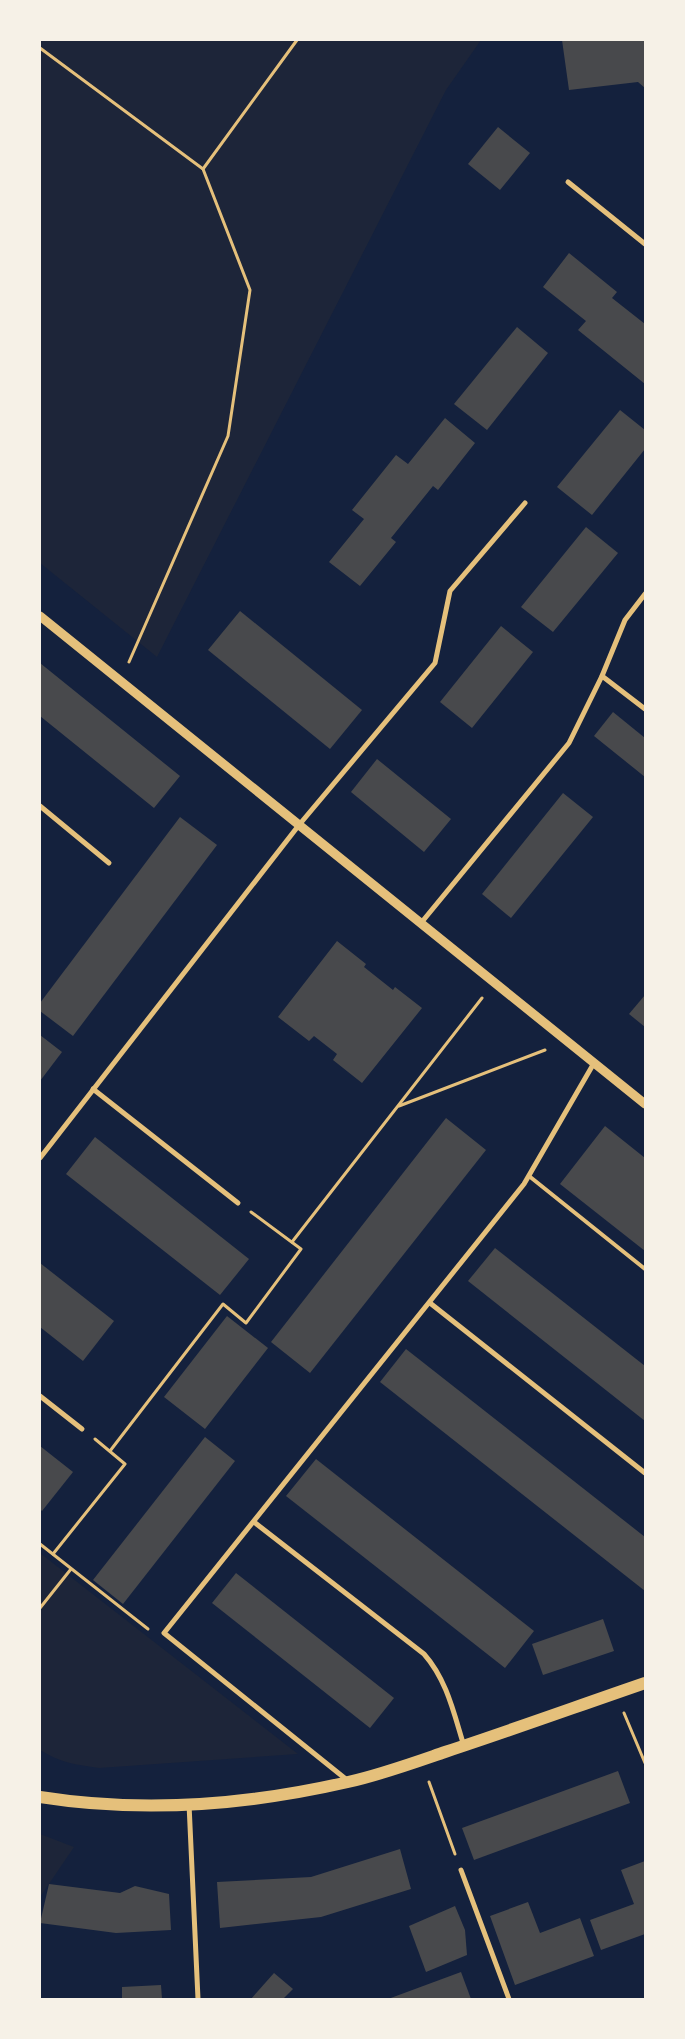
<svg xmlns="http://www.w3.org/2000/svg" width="685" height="2039" font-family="'Roboto Serif',serif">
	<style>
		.green { fill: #1d2539 }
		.building { fill: #48494c }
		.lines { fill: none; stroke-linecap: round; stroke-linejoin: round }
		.path { stroke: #e5c07b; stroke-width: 3 }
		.service { stroke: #e5c07b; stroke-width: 4 }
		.minor { stroke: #e5c07b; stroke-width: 5 }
		.tertiary { stroke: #e5c07b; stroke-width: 9 }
		.primary { stroke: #e5c07b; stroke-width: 12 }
	</style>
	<rect width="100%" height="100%" fill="#14213d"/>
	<g class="green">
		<path d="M 40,40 L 481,40 L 446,90 L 157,657 L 40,563 Z"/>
		<path d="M 40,1553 L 298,1754 L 99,1768 C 76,1765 59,1762 40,1750 Z"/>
		<path d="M 40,1834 L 74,1847 L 40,1897 Z"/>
	</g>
	<g class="building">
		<path d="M 562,40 L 645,40 L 645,88 L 638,82 L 569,90 Z"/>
		<path d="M 498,127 L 530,153 L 500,190 L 468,164 Z"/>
		<path d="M 569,253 L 617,292 L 612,298 L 645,324 L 645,384 L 578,330 L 586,321 L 543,287 Z"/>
		<path d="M 517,327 L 548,353 L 487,430 L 454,404 Z"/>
		<path d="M 620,410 L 645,430 L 645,449 L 592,515 L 557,487 Z"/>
		<path d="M 445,418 L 475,443 L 438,490 L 433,486 L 391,538 L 396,542 L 360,586 L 329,562 L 364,519 L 352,510 L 396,455 L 408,464 Z"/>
		<path d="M 586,527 L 618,553 L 553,632 L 521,607 Z"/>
		<path d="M 240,611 L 362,710 L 330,749 L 208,650 Z"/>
		<path d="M 501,626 L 533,652 L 472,728 L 440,702 Z"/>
		<path d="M 40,663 L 180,776 L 154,808 L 40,716 Z"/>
		<path d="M 613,712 L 645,738 L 645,777 L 594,736 Z"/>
		<path d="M 377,759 L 451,819 L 424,852 L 351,792 Z"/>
		<path d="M 563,793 L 593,817 L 511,918 L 482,894 Z"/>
		<path d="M 180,817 L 217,845 L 73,1036 L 40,1011 L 40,1003 Z"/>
		<path d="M 337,941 L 366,964 L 364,967 L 393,990 L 395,987 L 422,1008 L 362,1083 L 333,1060 L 337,1054 L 314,1036 L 309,1041 L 278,1017 Z"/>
		<path d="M 645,995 L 645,1027 L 629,1014 Z"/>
		<path d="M 40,1035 L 62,1052 L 40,1081 Z"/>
		<path d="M 446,1118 L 486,1150 L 310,1373 L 271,1342 Z"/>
		<path d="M 605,1126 L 645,1158 L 645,1251 L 560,1184 Z"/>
		<path d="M 95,1137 L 249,1259 L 220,1295 L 66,1174 Z"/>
		<path d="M 495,1248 L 645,1366 L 645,1421 L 468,1281 Z"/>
		<path d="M 40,1263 L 114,1321 L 83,1361 L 40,1327 Z"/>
		<path d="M 227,1316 L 268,1348 L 205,1429 L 164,1397 Z"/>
		<path d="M 406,1349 L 645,1537 L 645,1591 L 380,1382 Z"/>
		<path d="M 205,1437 L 235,1461 L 123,1604 L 93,1580 Z"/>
		<path d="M 40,1446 L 73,1472 L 42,1511 L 40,1509 Z"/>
		<path d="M 316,1459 L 534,1631 L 505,1668 L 286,1496 Z"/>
		<path d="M 236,1573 L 394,1698 L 370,1728 L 212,1603 Z"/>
		<path d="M 603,1619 L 614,1651 L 543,1675 L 532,1644 Z"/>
		<path d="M 618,1771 L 630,1803 L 474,1860 L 462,1828 Z"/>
		<path d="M 400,1849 L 411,1889 L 321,1917 L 220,1928 L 217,1882 L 311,1877 Z"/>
		<path d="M 645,1861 L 645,1934 L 601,1950 L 590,1920 L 634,1904 L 621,1870 Z"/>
		<path d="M 49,1884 L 120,1893 L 135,1886 L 169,1894 L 171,1930 L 116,1933 L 40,1923 Z"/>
		<path d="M 528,1902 L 540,1933 L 580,1918 L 594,1956 L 515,1985 L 490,1916 Z"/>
		<path d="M 455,1906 L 465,1930 L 467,1955 L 426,1972 L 409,1926 Z"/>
		<path d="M 461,1972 L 471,1999 L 388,1999 Z"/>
		<path d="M 274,1973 L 293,1989 L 283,1999 L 251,1999 Z"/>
		<path d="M 161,1985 L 162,1999 L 122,1999 L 122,1987 Z"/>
	</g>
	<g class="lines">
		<g class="path">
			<path d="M 40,48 L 203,169 L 250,290 L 228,436 L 129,662"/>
			<path d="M 203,169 L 297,40"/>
			<path d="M 399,1106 L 545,1050"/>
			<path d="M 292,1242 L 482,998"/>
			<path d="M 110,1451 L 223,1304 L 246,1323 L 301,1249 L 251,1212"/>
			<path d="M 40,1544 L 148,1629"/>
			<path d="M 53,1554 L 125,1464 L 95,1439"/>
			<path d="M 40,1608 L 71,1569"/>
			<path d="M 624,1713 L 645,1763"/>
			<path d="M 429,1782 L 455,1854"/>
		</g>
		<path class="service" d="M 529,1176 L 645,1269"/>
		<g class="minor">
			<path d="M 568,182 L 645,244"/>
			<path d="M 602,676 L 645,709"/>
			<path d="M 40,806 L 109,863"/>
			<path d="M 421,923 L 569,743 L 602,676 L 625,620 L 645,594"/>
			<path d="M 93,1089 L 238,1203"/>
			<path d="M 40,1158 L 299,825 L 435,663 L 450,591 L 525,503"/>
			<path d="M 430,1303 L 645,1473"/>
			<path d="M 40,1396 L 82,1429"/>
			<path d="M 254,1522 L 424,1654 C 447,1680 454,1714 464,1746"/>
			<path d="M 347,1780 L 164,1633 L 524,1184 L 594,1063"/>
			<path d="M 189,1804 L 198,1999"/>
			<path d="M 461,1870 L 509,1999"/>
		</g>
		<path class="tertiary" d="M 40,616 L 645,1104"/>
		<path class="primary" d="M 40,1797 C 141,1813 248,1805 348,1782 C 380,1775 413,1763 445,1752 C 512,1730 578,1706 645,1683"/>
	</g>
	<rect width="685" height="2039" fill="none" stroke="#f6f1e7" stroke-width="82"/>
</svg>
